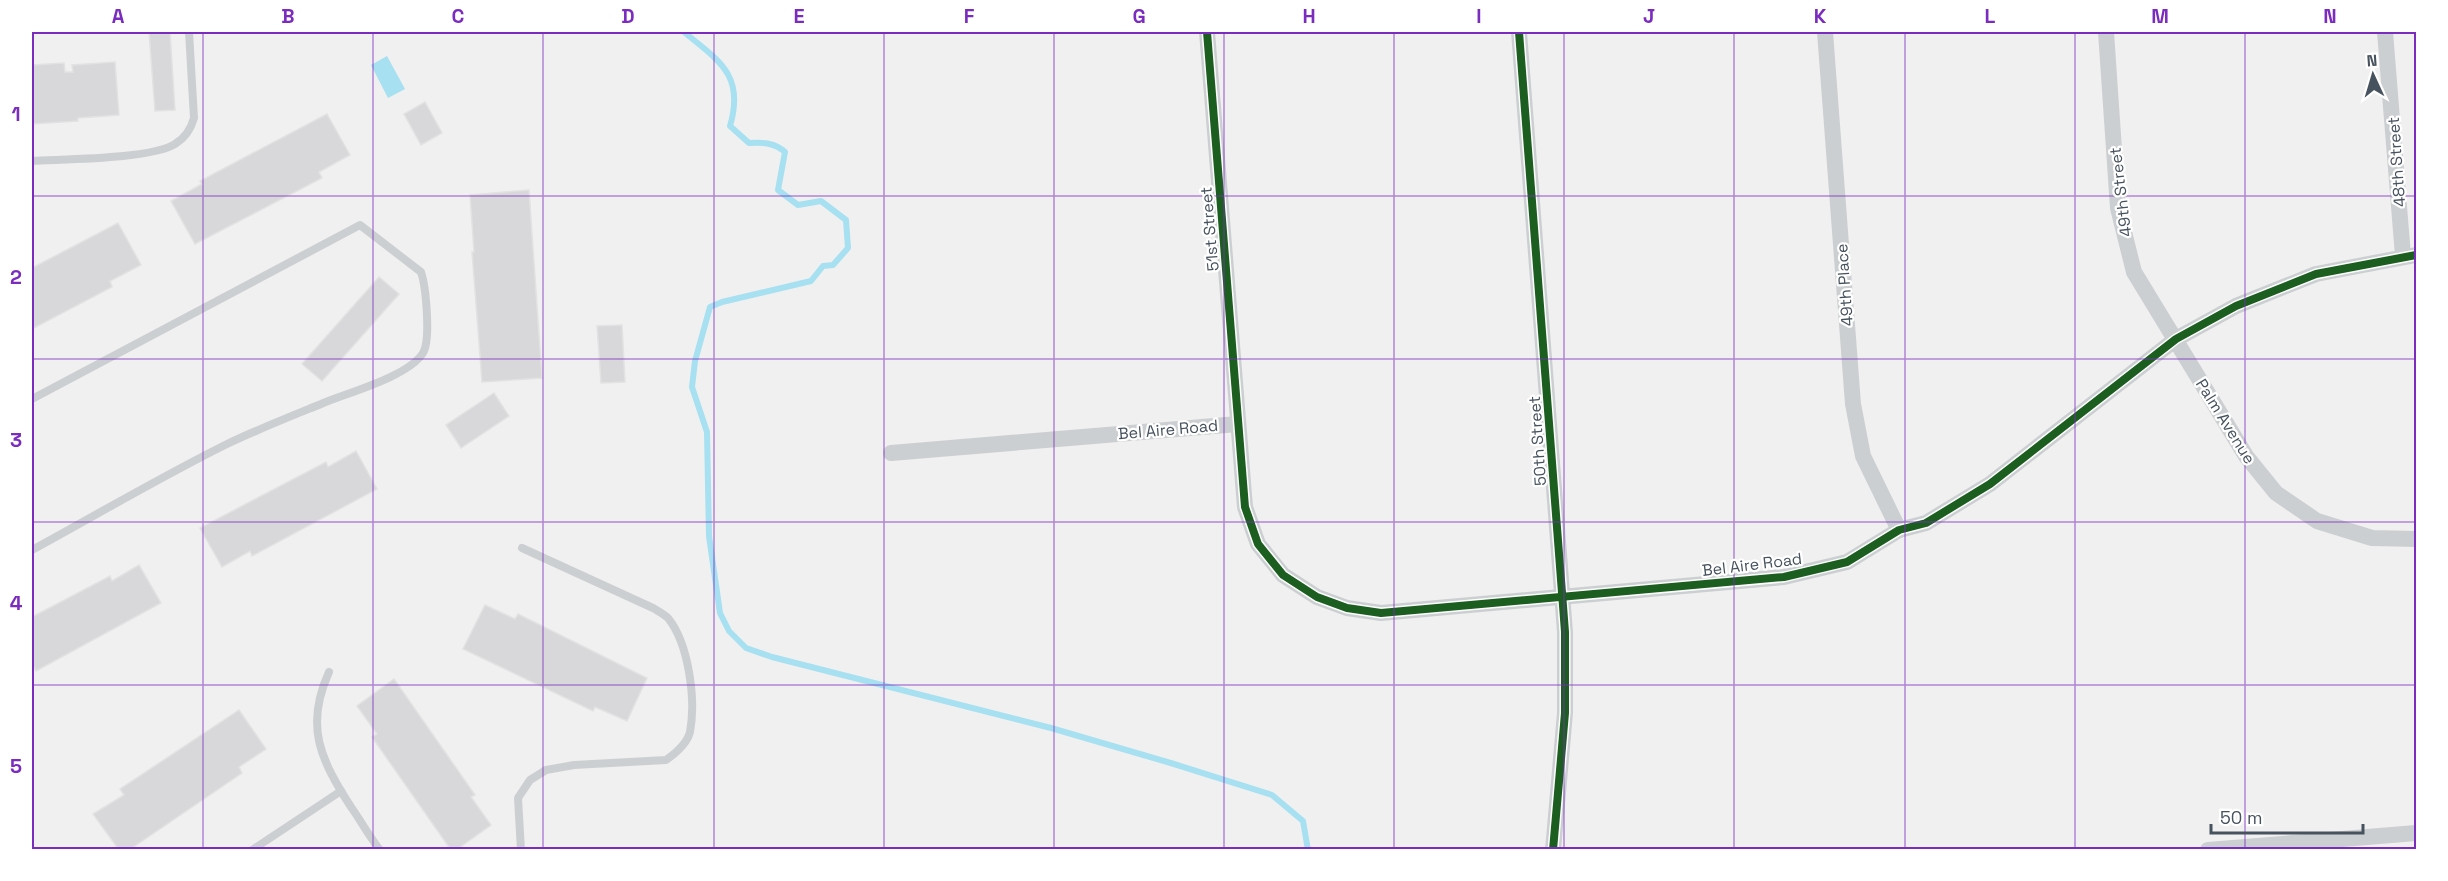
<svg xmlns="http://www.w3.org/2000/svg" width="2448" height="881" font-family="'Space Grotesk',sans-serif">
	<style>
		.water { fill: #a6e0f1 }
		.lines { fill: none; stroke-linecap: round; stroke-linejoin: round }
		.stream { stroke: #a6e0f1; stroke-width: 6 }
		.building { fill: #d8d8da; stroke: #e2e2e3; stroke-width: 1.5 }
		.service { stroke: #cccfd1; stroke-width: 8 }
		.minor { stroke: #cccfd1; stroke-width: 16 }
		.cycleway-casing { stroke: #fff; stroke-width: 11 }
		.cycleway { stroke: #1b5e20; stroke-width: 8 }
		.grid { fill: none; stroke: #7b2cbf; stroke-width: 1.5; stroke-opacity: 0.55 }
		.labels { text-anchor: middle; stroke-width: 4.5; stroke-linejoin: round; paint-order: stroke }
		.street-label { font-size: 16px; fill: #46525e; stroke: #fff }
		.neatline { fill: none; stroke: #7b2cbf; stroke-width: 2 }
		.grid-label { font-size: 20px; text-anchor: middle; font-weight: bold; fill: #7b2cbf }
	</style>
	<rect width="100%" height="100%" fill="#f1f0f0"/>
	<path class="water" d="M 387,56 L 405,89 L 388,98 L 371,65 Z"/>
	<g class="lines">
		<path class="stream" d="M 684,32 C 719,61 745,75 730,126 L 749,143 C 763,142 775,143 785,152 L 778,190 L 798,205 L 821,201 L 846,220 L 848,248 L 833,265 L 823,266 L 811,281 L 722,302 L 710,307 L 695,361 L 692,387 L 707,432 L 709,536 L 720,613 L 729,631 L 746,648 L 772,657 L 1051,728 L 1174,764 L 1272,795 L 1303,821 L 1308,850"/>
	</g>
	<g class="building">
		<path d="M 149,32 L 170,32 L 175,110 L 155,111 Z"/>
		<path d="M 115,62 L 119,115 L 78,118 L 78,121 L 32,124 L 32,65 L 64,63 L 65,72 L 73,72 L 72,65 Z"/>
		<path d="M 425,102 L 442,133 L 421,145 L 404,114 Z"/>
		<path d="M 327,114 L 350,155 L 319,172 L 322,178 L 195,244 L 171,201 L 202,184 L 200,181 Z"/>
		<path d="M 529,190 L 542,378 L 482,382 L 472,252 L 474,252 L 470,195 Z"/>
		<path d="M 118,223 L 141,265 L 110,281 L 112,287 L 32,329 L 32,268 Z"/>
		<path d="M 379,277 L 399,294 L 322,381 L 302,364 Z"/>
		<path d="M 622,325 L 625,382 L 601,383 L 597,326 Z"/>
		<path d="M 494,393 L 509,416 L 461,448 L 446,425 Z"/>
		<path d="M 356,451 L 377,489 L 252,556 L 250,551 L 222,567 L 200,528 L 326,462 L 328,467 Z"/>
		<path d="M 139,565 L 161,603 L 36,671 L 33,666 L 32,667 L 32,617 L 110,576 L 112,581 Z"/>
		<path d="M 485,605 L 515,619 L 518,614 L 647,678 L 627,721 L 595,707 L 593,711 L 463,649 Z"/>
		<path d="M 394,679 L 475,795 L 471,797 L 491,825 L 456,850 L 451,850 L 372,737 L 377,734 L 357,706 Z"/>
		<path d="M 239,710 L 266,749 L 239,767 L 242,773 L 129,850 L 119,850 L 93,814 L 124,795 L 120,789 Z"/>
	</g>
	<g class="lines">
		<g class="service">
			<path d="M 32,161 C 63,159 152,159 175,144 C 185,138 191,129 194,118 L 189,32"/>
			<path d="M 32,399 L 360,225 L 421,272 C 426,287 431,340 423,353 C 408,377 346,393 321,404 C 289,417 256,430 225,445 C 159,478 96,515 32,550"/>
			<path d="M 329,672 C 304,727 321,760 351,807 C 361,821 369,836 380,850"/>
			<path d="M 252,850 L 341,791"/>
			<path d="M 521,850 L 518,798 L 530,780 L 546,770 L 574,765 L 666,760 C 676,753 687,744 690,732 C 696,700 689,644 668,618 C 664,614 658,611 653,608 L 522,548"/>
		</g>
		<g class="minor">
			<path d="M 1207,32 L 1245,507 L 1258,544 L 1283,575 L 1317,597 L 1347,608 L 1381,613 L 1784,577 L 1847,562 L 1899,530 L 1926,523 L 1990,484 L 2176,339 L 2236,306 L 2316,274 L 2416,255"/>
			<path d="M 1519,32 L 1565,632 L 1565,713 L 1553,850"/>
			<path d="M 1825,32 L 1853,404 L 1863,456 L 1899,530"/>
			<path d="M 2106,32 L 2118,208 L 2134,272 L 2246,456 L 2276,493 L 2317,521 L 2372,538 L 2416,539"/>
			<path d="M 2385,32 L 2403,256"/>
			<path d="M 891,453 L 1238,424"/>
			<path d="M 2208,850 L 2416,833"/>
		</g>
		<g class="cycleway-casing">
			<g id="cycleway">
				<path d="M 1207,32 L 1245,507 L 1258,544 L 1283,575 L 1317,597 L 1347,608 L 1381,613 L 1784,577 L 1847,562 L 1899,530 L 1926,523 L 1990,484 L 2176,339 L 2236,306 L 2316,274 L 2416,255"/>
				<path d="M 1519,32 L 1565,632 L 1565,713 L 1553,850"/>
			</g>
		</g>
		<use href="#cycleway" class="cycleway"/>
	</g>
	<path class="grid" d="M 203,32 L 203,850M 373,32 L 373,850M 543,32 L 543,850M 714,32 L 714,850M 884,32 L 884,850M 1054,32 L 1054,850M 1224,32 L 1224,850M 1394,32 L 1394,850M 1564,32 L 1564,850M 1734,32 L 1734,850M 1905,32 L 1905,850M 2075,32 L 2075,850M 2245,32 L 2245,850M 32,196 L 2416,196M 32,359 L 2416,359M 32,522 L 2416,522M 32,685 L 2416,685"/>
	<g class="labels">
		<g class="street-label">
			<text transform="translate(2396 162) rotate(-94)" y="6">48th Street</text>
			<text transform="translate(2120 192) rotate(-97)" y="6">49th Street</text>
			<text transform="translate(1209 229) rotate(-95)" y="6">51st Street</text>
			<text transform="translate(1844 285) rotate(-94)" y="6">49th Place</text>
			<text transform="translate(2226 421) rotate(58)" y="6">Palm Avenue</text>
			<text transform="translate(1168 429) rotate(-5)" y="6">Bel Aire Road</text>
			<text transform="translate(1537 441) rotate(-94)" y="6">50th Street</text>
			<text transform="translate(1752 564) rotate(-7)" y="6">Bel Aire Road</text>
		</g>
	</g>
	<rect width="2448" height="881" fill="none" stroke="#ffffff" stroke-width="66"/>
	<g transform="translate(2373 75) rotate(356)" stroke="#ffffff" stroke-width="4.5" paint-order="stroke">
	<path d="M0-4.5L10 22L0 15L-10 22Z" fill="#46525e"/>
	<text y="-9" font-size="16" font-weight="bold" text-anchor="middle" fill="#46525e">N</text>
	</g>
	<path d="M2211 824v9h152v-9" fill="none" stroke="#46525e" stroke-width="3"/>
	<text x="2220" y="824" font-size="18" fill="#46525e" stroke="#ffffff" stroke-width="4.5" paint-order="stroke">50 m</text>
	<rect x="33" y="33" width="2382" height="815" class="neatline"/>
	<g class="grid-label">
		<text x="118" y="23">A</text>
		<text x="288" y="23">B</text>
		<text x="458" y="23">C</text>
		<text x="628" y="23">D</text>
		<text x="799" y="23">E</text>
		<text x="969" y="23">F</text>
		<text x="1139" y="23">G</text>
		<text x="1309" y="23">H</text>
		<text x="1479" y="23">I</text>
		<text x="1649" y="23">J</text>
		<text x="1820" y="23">K</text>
		<text x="1990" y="23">L</text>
		<text x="2160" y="23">M</text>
		<text x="2330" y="23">N</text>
		<text x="16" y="121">1</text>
		<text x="16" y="284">2</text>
		<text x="16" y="447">3</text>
		<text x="16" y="610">4</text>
		<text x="16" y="773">5</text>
	</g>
</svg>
